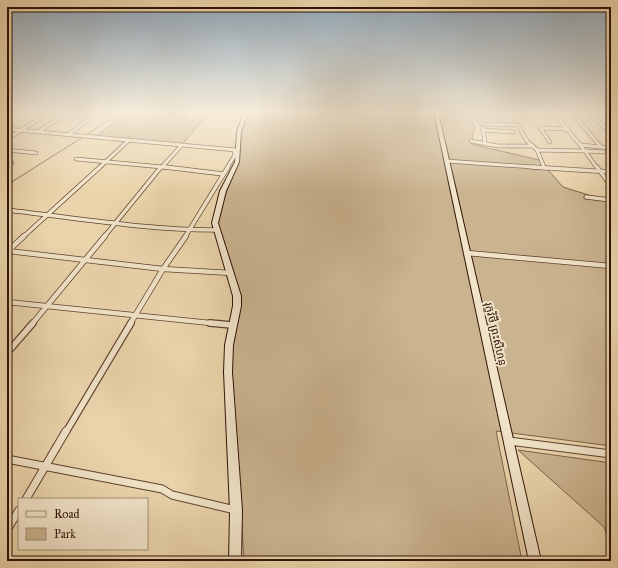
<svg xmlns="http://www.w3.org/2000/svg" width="618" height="568" font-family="'IM FELL Great Primer','Noto Sans Khmer',serif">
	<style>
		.green { fill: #cab38f; stroke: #7c624a }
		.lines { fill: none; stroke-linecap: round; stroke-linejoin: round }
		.stream { stroke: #795f47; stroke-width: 1 }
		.street-far4-casing { stroke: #5e422f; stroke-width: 4.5 }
		.street-far3-casing { stroke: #5e422f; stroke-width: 5 }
		.street-far2-casing { stroke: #5e422f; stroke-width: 6 }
		.street-far1-casing { stroke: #5e422f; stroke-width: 8 }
		.street-casing { stroke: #5e422f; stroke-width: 9 }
		.secondary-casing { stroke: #2f1206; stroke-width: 2 }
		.street-far4 { stroke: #f1e3c8; stroke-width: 3 }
		.street-far3 { stroke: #f1e3c8; stroke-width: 3.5 }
		.street-far2 { stroke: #f1e3c8; stroke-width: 4.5 }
		.street-far1 { stroke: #f1e3c8; stroke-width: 5.5 }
		.street { stroke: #f1e3c8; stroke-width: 7 }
		.secondary { fill: #f1e3c8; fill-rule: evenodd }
		.labels { text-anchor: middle; stroke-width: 4; stroke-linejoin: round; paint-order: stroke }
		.street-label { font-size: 11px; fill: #2f1206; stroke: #f1e3c8 }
	</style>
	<rect width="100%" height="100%" fill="#ead4ab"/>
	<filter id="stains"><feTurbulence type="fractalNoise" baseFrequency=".005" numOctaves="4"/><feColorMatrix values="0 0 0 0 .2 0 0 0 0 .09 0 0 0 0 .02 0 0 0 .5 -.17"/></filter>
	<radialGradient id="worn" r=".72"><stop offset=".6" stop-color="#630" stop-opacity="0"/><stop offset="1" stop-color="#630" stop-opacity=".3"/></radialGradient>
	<g class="green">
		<path d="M 128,112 L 209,112 L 181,146 L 96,136 Z"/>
		<path d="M 246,112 L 465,112 L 475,126 L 471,144 L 539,160 L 563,187 L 611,202 L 611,446 L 496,431 L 522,561 L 244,561 L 241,512 L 228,372 L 237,306 L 215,217 L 237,162 L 240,126 Z"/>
		<path d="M 518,450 L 611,463 L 611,547 L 604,527 Z"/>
	</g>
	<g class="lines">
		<g class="stream">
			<path d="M 88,134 L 120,112"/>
			<path d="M 7,185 L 83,137"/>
		</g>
		<g class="street-far4-casing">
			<g id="street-far4">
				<path d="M 35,112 L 48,113"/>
				<path d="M 475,112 L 482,124 L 518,125 L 527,141 L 537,150"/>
				<path d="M 499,112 L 501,116"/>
				<path d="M 572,112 L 600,146"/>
				<path d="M 589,112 L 611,134"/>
				<path d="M 483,128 L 485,143"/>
				<path d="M 7,129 L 236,150"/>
				<path d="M 483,130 L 513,132"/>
				<path d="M 38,132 L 51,123 L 62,118"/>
				<path d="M 69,134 L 99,112"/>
				<path d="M 7,139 L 50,112"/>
				<path d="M 471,141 L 498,146 L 533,146"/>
				<path d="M 550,142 L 540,128 L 568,129"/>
				<path d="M 581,145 L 611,148"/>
				<path d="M 7,150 L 36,153"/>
				<path d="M 76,159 L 173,168"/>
				<path d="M 446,161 L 547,168"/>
				<path d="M 7,163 L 12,163"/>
				<path d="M 544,167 L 537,150 L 585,151 L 553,112"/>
				<path d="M 99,168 L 129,140"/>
				<path d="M 161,168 L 181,146"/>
				<path d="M 227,168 L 235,155 L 234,150"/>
				<path d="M 597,168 L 585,151 L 604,152"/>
			</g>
		</g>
		<g class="street-far3-casing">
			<g id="street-far3">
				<path d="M 165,167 L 223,174"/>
				<path d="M 532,167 L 611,172"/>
				<path d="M 597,167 L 611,186"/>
				<path d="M 611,186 L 608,188 L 611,193"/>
				<path d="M 586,197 L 611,200"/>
				<path d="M 7,210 C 76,218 146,230 216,230"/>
				<path d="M 23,237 L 100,167"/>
				<path d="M 104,237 L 161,167"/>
				<path d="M 185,237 L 228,167"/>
			</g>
		</g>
		<g class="street-far2-casing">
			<g id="street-far2">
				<path d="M 8,251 L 163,269 L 231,273"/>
				<path d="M 8,251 L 24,236"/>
				<path d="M 467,253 L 611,266"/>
				<path d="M 7,302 L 220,324"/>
				<path d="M 32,324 L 105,236"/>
				<path d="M 130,324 L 163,269 L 186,236"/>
			</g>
		</g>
		<g class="street-far1-casing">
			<g id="street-far1">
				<path d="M 210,323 L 232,325"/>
				<path d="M 7,353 L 33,323"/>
				<path d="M 66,432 L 131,323"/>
			</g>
		</g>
		<g class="street-casing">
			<g id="street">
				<path d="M 509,441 L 611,454"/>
				<path d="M 7,459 L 162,489 L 172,495 L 235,510"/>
				<path d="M 26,499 L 66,431"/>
				<path d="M 7,530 L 19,510"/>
			</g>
		</g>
		<g class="secondary-casing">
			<g id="secondary">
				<path d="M 244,112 L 248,112 L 241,132 L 239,162 L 226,191 L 218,223 L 241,296 L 241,306 L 233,345 L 232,372 L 242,510 L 241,561 L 229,561 L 230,510 L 224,372 L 225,345 L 233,306 L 233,296 L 212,223 L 220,191 L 235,162 L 237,132 Z"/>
				<path d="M 434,112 L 438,112 L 541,561 L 529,561 Z"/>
			</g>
		</g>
		<use href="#street-far4" class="street-far4"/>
		<use href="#street-far3" class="street-far3"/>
		<use href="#street-far2" class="street-far2"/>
		<use href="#street-far1" class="street-far1"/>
		<use href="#street" class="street"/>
		<use href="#secondary" class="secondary"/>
	</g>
	<linearGradient id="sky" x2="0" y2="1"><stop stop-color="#8fa6b9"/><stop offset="0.59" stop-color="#f6ecd9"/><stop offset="1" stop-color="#f6ecd9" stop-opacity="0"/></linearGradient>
	<rect width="618" height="191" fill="url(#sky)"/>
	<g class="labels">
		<g class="street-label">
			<text transform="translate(496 334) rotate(77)" y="4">រុក្ខវិថី ព្រះសីហនុ</text>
		</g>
	</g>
	<rect width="618" height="568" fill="none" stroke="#ead4ab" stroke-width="24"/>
	<rect x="8" y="8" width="602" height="552" fill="none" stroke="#2f1206" stroke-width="2"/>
	<rect x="12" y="12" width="594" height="544" fill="none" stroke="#2f1206"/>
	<rect x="18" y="498" width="130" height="52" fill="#f1e3c8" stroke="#a38f7a"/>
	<rect x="26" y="511" width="20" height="6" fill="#f1e3c8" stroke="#a38f7a"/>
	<text x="54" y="518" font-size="12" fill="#2f1206">Road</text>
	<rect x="26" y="528" width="20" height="12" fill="#cab38f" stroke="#a38f7a"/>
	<text x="54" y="538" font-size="12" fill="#2f1206">Park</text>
	<rect width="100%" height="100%" filter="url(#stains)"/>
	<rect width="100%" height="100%" fill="url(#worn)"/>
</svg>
